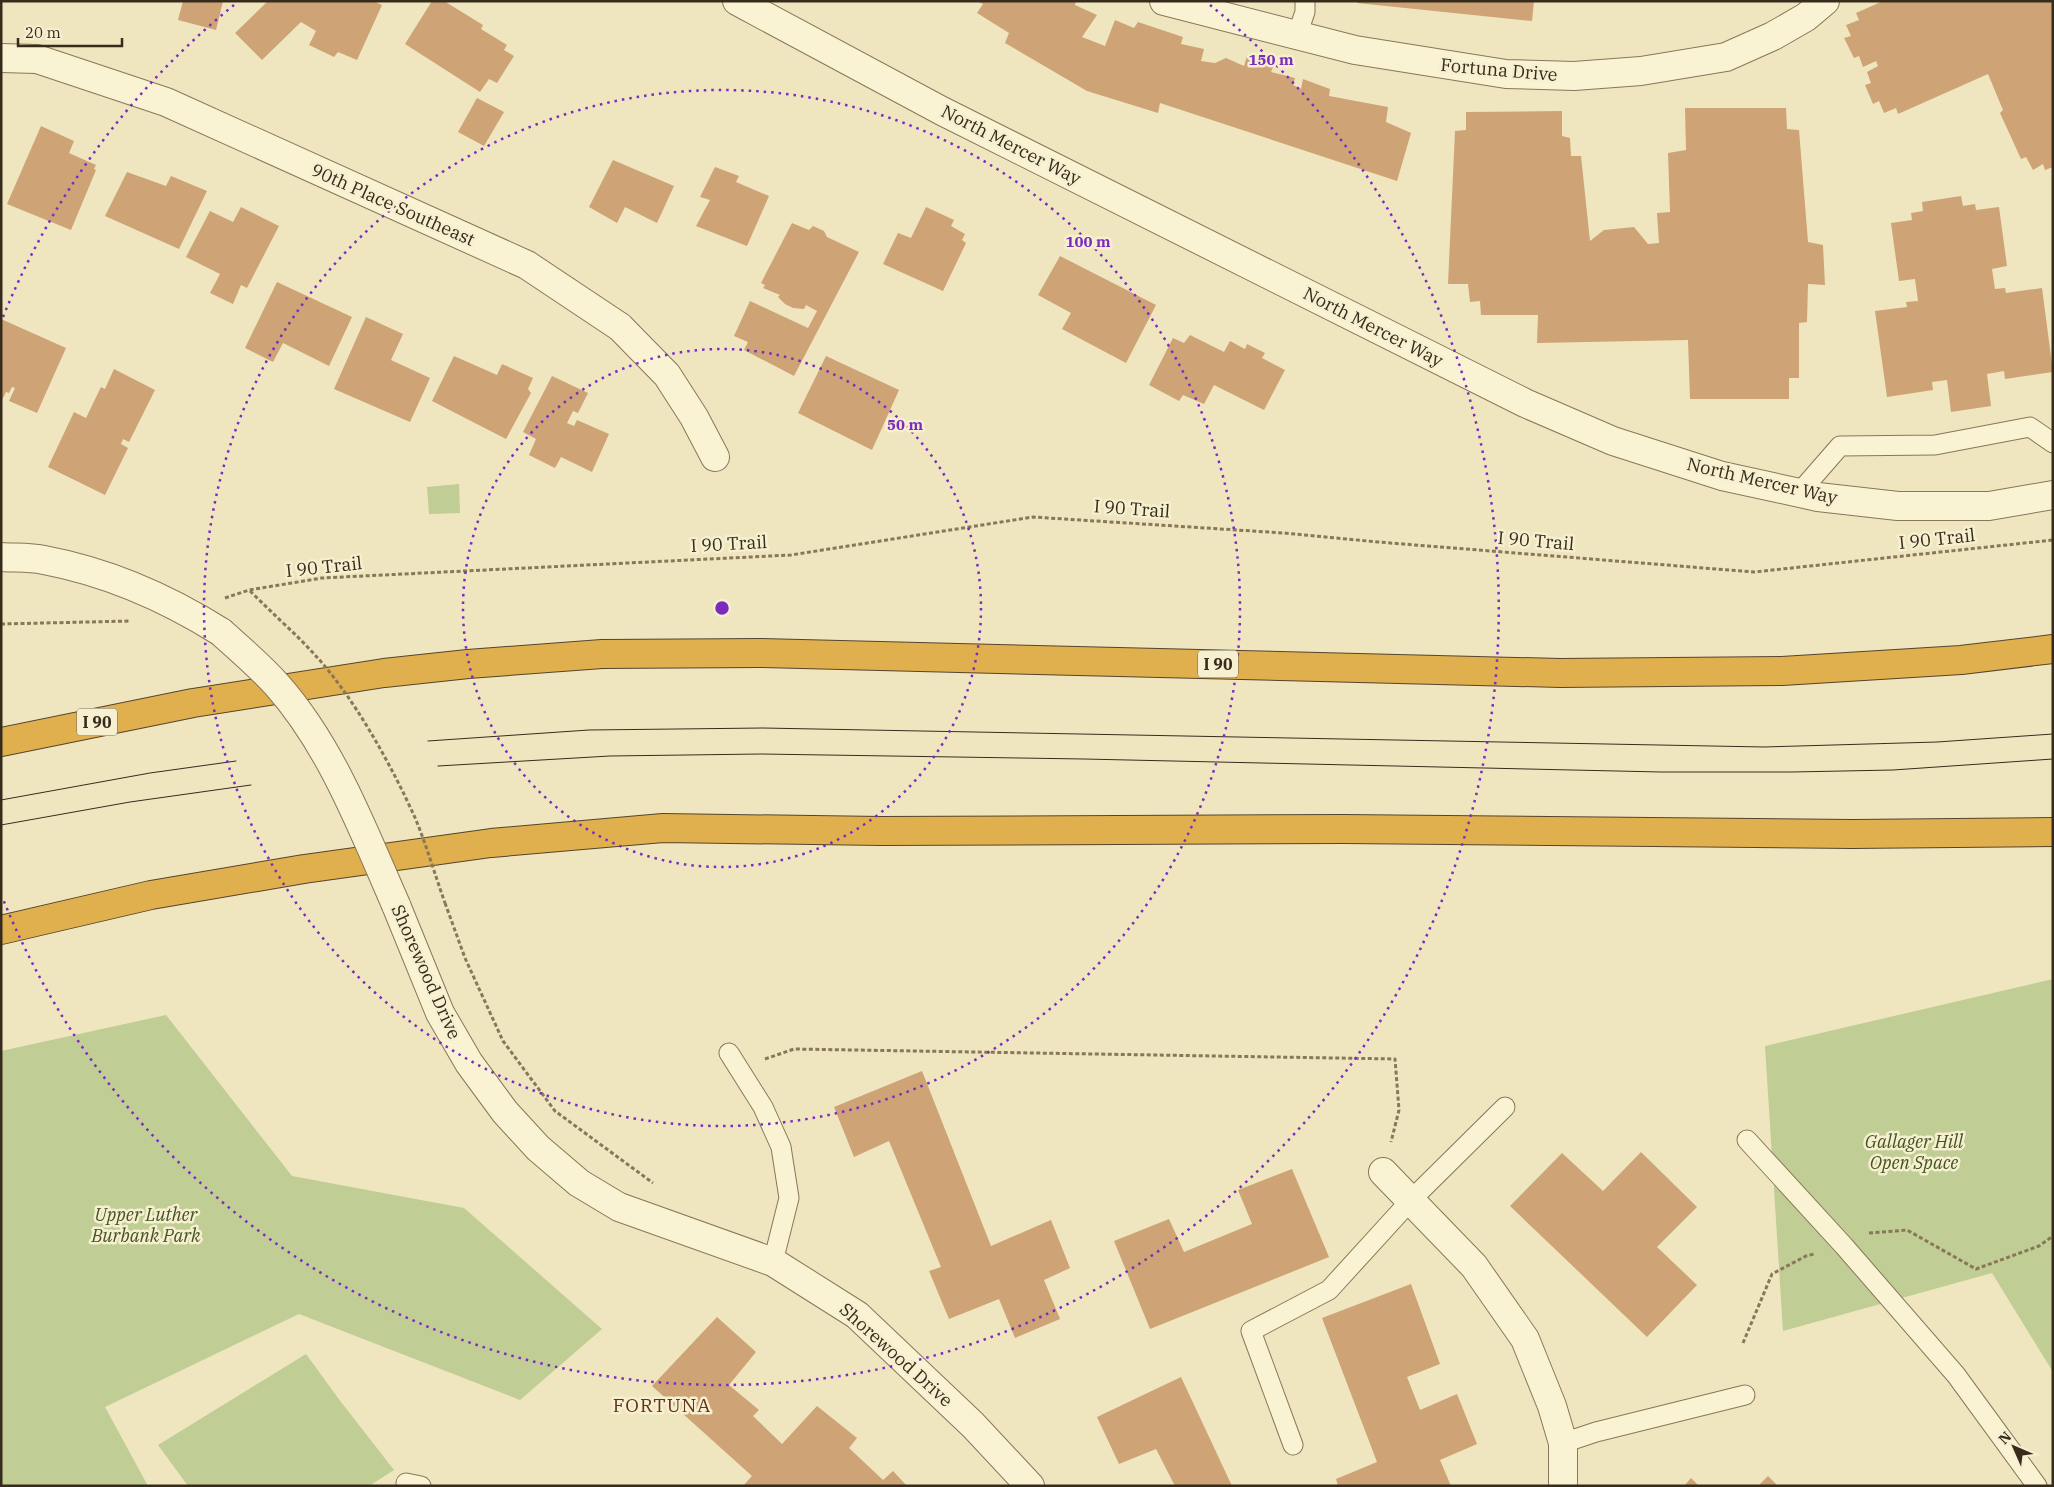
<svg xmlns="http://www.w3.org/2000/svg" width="2054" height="1487" font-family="'IBM Plex Serif',serif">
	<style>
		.green { fill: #c0cd94 }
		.building { fill: #cea375 }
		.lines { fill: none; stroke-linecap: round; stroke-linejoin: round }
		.service-casing { stroke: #887758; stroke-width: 21 }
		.minor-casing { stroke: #887758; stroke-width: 30 }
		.tertiary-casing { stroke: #887758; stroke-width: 30 }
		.motorway-casing { stroke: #55442c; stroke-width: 30 }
		.path { stroke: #887758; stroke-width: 3; stroke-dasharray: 4 2.5; stroke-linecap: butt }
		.service { stroke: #f9f2d3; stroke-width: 19 }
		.minor { stroke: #f9f2d3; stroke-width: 28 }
		.tertiary { stroke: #f9f2d3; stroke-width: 28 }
		.motorway { stroke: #e1b04e; stroke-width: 28 }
		.tram { stroke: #372c1c; stroke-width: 1 }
		.minor-bridge-casing { stroke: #887758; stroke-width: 30; stroke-linecap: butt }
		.path-bridge { stroke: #887758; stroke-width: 3; stroke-dasharray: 4 2.5; stroke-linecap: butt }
		.minor-bridge { stroke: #f9f2d3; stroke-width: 28 }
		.ring { fill: none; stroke: #7b2cbf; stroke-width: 2.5; stroke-dasharray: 2.5 5 }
		.labels { text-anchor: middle; stroke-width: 5; stroke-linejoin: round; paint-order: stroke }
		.shield { fill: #f6efd0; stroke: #706652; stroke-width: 1 }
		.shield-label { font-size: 16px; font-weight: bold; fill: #372c1c }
		.street-label { font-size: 18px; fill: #372c1c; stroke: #f6efd0 }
		.park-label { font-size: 18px; font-style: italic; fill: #425423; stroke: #f6efd0 }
		.neighbourhood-label { font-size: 19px; letter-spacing: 1px; fill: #65321b; stroke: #f6efd0 }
		.centre { fill: #7b2cbf; stroke: #f6efd0; stroke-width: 2.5 }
		.ring-label { font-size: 15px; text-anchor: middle; font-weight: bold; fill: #7b2cbf; stroke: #f6efd0; stroke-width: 5; stroke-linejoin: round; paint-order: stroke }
	</style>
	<rect width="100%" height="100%" fill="#efe6c0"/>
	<g class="green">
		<path d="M 459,484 L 460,513 L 429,514 L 427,487 Z"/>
		<path d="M 2053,979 L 2053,1372 L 1992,1273 L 1783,1331 L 1765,1046 Z"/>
		<path d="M 166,1015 L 292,1176 L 464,1208 L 602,1329 L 520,1400 L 299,1314 L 105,1407 L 148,1486 L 1,1486 L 1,1051 Z"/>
		<path d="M 306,1354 L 341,1402 L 394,1470 L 369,1486 L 188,1486 L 158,1445 Z"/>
	</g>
	<g class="building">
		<path d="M 183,1 L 223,1 L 216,30 L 178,20 Z"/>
		<path d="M 268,1 L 373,1 L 382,5 L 357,60 L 338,52 L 334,57 L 309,45 L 316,31 L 301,22 L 262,60 L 235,33 Z"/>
		<path d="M 432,1 L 444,1 L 483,25 L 481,29 L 507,45 L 504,50 L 514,56 L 497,83 L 489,79 L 480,92 L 405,44 Z"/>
		<path d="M 977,1 L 1076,1 L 1075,5 L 1097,15 L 1082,37 L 1105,46 L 1115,20 L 1134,28 L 1138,22 L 1183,37 L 1181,44 L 1204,49 L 1201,61 L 1215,63 L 1226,58 L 1244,66 L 1247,56 L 1274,65 L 1271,72 L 1295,78 L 1293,85 L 1301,89 L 1303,79 L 1330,89 L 1329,96 L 1388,107 L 1386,122 L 1411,133 L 1397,181 L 1160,103 L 1158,113 L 1087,91 L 1005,43 L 1009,33 L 977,13 L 983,4 Z"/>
		<path d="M 1357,1 L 1534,1 L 1532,21 L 1357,3 Z"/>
		<path d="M 1883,1 L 2053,1 L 2053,167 L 2045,170 L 2043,164 L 2033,170 L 2026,157 L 2021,159 L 2000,113 L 2003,110 L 1988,74 L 1898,114 L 1896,108 L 1884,113 L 1879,101 L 1873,104 L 1865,85 L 1871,83 L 1867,72 L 1878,66 L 1876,61 L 1863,67 L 1859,56 L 1854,58 L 1844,38 L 1851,36 L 1846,25 L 1859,20 L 1856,13 Z"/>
		<path d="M 477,98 L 504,112 L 484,146 L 458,132 Z"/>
		<path d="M 1685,108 L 1786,108 L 1787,129 L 1799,130 L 1808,242 L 1823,245 L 1825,285 L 1808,284 L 1807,322 L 1799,323 L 1799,378 L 1789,378 L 1789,399 L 1690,399 L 1688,340 L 1537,343 L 1538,315 L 1481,315 L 1480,301 L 1470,302 L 1468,284 L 1448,284 L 1455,131 L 1466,130 L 1466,112 L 1562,111 L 1562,136 L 1570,138 L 1571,156 L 1581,156 L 1590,241 L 1604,230 L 1634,227 L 1648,244 L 1659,243 L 1657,213 L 1670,212 L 1668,153 L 1686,150 Z"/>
		<path d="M 41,126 L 74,141 L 69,153 L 96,165 L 94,169 L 96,170 L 71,230 L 7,204 Z"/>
		<path d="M 613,160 L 674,186 L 657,223 L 625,207 L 617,223 L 589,207 Z"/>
		<path d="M 715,167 L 739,176 L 736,182 L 769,196 L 747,246 L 696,226 L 710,200 L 700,197 Z"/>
		<path d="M 127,172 L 166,186 L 171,176 L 207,191 L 179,249 L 105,216 Z"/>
		<path d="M 1961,196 L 1963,206 L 1975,204 L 1976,210 L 1999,207 L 2007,266 L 1992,269 L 1995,289 L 2005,288 L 2006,293 L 2042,288 L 2053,372 L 2005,379 L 2004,371 L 1987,374 L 1991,406 L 1951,412 L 1947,380 L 1932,382 L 1933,390 L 1887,397 L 1875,311 L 1907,307 L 1906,302 L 1918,301 L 1915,279 L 1899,281 L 1891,223 L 1912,220 L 1911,213 L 1923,211 L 1922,202 Z"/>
		<path d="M 241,207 L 279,226 L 247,288 L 241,285 L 233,304 L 210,293 L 220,274 L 186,257 L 210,211 L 233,222 Z"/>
		<path d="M 926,207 L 954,220 L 951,226 L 965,234 L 962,240 L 966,243 L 943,291 L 883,264 L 898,233 L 911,238 Z"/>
		<path d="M 792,223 L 809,230 L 813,226 L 824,231 L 827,237 L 859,252 L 794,376 L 744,350 L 748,342 L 734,336 L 750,301 L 808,328 L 817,311 L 806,305 L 804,309 L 793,308 L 785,304 L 778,297 L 780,295 L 763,288 L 765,285 L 761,283 Z"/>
		<path d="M 1060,256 L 1156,305 L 1126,363 L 1062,329 L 1071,313 L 1038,295 Z"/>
		<path d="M 277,282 L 352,317 L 329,366 L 283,343 L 273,362 L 245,348 Z"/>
		<path d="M 366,317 L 403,334 L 391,360 L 430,378 L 410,422 L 334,389 Z"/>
		<path d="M 1,319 L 66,348 L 37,413 L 9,401 L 15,388 L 12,387 L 9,393 L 6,392 L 1,402 Z"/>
		<path d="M 1190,335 L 1224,352 L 1230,341 L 1245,349 L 1247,344 L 1265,353 L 1262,358 L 1285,370 L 1264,410 L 1214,385 L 1204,404 L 1183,395 L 1179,401 L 1149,385 L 1173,338 L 1184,343 Z"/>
		<path d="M 454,356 L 497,375 L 502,364 L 533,378 L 528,389 L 531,393 L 506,439 L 432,401 Z"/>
		<path d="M 826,356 L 899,390 L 872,450 L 798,413 Z"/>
		<path d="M 114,369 L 155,390 L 129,442 L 123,439 L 121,444 L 128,448 L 105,495 L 48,467 L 74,412 L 86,418 L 101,387 L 105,389 Z"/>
		<path d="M 552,376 L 588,393 L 578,413 L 573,411 L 567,423 L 574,426 L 577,420 L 609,434 L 592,472 L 561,457 L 555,468 L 529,455 L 536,439 L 523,432 Z"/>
		<path d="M 922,1071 L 991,1246 L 1051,1220 L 1070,1268 L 1044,1280 L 1060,1319 L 1015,1338 L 999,1299 L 949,1319 L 929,1271 L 941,1267 L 889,1141 L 854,1157 L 834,1107 Z"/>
		<path d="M 1641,1152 L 1697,1207 L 1657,1247 L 1697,1285 L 1647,1337 L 1510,1206 L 1562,1153 L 1603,1191 Z"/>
		<path d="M 1292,1169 L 1329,1257 L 1150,1329 L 1114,1241 L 1169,1219 L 1184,1252 L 1252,1224 L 1238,1190 Z"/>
		<path d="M 1411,1284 L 1440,1364 L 1407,1377 L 1420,1410 L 1457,1394 L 1477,1444 L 1440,1460 L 1451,1486 L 1338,1486 L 1336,1479 L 1377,1462 L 1322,1318 Z"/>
		<path d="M 717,1317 L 756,1352 L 729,1385 L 759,1410 L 753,1416 L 782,1444 L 817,1406 L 857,1438 L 849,1448 L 883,1480 L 893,1471 L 907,1486 L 743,1486 L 752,1476 L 652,1386 Z"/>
		<path d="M 1181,1377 L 1232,1486 L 1175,1486 L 1156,1449 L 1119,1464 L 1097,1417 Z"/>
		<path d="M 1768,1476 L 1778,1486 L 1758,1486 Z"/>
		<path d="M 1691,1478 L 1699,1486 L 1684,1486 Z"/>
	</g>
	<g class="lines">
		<g class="service-casing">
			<g id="service">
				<path d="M 1297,35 L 1305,12 L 1305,1"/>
				<path d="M 1799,493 L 1840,446 L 1935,445 L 2030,427 L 2053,443"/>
				<path d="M 729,1053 L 763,1107 L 781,1147 L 789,1198 L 773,1262"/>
				<path d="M 1747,1140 L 1844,1246 L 1956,1375 L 2037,1486"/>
				<path d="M 1563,1443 L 1596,1432 L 1745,1395"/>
				<path d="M 1293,1445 L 1251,1331 L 1329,1290 L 1411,1200 L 1505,1107"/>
				<path d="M 406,1483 L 421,1486"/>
			</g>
		</g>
		<g class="minor-casing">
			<g id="minor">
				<path d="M 1164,1 L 1355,50 L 1506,74 L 1574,76 L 1641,71 L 1726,57 L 1773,36 L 1806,17 L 1825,1"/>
				<path d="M 1,58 L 37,59 L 166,102 L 527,265 L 620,327 L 667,375 L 694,417 L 715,457"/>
				<path d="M 1,557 C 15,558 30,557 44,560 C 108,572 167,598 221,632"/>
				<path d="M 396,905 L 440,1013 L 469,1063 L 505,1112 L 538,1148 L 579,1183 L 619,1207 L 773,1262 L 857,1315 L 973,1425 L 1030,1486"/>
				<path d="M 1383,1172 L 1474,1266 L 1525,1339 L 1552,1406 L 1563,1443 L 1563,1486"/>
			</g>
		</g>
		<g class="tertiary-casing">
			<path id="tertiary" d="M 737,1 L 942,111 L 1525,403 L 1613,441 L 1722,476 L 1818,497 L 1898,506 L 1989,506 L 2053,495"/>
		</g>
		<g class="motorway-casing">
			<g id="motorway">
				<path d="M 1,742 L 193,703 L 384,673 L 468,664 L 602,654 L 760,653 L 1560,673 L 1782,671 L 1961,660 L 2053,649"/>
				<path d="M 1,930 L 151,895 L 304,869 L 491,843 L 663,828 L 881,831 L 1343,829 L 1852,834 L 2053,832"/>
			</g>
		</g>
		<g class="path">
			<path d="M 250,591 L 283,623"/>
			<path d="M 225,598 L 249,590 L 322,578 L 791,555 L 1033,517 L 1284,533 L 1378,542 L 1754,572 L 2053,540"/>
			<path d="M 1,624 L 131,621"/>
			<path d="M 445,903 L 465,958 L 503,1041 L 555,1111 L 653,1183"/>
			<path d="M 765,1059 L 794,1049 L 1395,1059 L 1399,1110 L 1391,1142"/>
			<path d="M 1869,1233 L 1907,1230 L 1976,1269 L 2039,1246 L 2053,1236"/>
			<path d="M 1743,1343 L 1772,1274 L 1806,1256 L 1814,1254"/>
		</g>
		<use href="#service" class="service"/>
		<use href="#minor" class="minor"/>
		<use href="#tertiary" class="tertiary"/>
		<use href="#motorway" class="motorway"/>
		<g class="tram">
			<path d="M 428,741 L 589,730 L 763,728 L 1764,747 L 1937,742 L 2053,734"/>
			<path d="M 438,766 L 610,756 L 761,754 L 1084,759 L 1661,772 L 1792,772 L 1893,770 L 2053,759"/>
			<path d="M 1,800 L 150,773 L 236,761"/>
			<path d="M 1,825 L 130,802 L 251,785"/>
		</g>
		<g class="minor-bridge-casing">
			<path id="minor-bridge" d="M 221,632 C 240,649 260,666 277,685 C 332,747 363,830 396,905"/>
		</g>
		<path class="path-bridge" d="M 283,623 C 294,633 305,644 315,655 C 354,697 393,768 416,820 C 427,847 435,875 445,903"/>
		<use href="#minor-bridge" class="minor-bridge"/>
	</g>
	<g class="ring">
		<circle cx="722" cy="608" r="259"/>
		<circle cx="722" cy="608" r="518"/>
		<path d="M3 317A776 776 0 0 1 234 5M1210 5A776 776 0 1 1 3 899"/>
	</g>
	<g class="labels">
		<g class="shield">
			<rect x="1198" y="650.5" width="40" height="27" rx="4"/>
			<rect x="77" y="708.5" width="40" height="27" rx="4"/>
		</g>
		<g class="shield-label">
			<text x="1218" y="670">I 90</text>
			<text x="97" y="728">I 90</text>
		</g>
		<g class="street-label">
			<text transform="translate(1499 70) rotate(5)" y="6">Fortuna Drive</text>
			<text transform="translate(1011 145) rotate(27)" y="6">North Mercer Way</text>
			<text transform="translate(393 205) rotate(24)" y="6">90th Place Southeast</text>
			<text transform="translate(1373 327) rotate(27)" y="6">North Mercer Way</text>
			<text transform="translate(1762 481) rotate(13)" y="6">North Mercer Way</text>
			<text transform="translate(1132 509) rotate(4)" y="6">I 90 Trail</text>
			<text transform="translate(1937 539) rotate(-6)" y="6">I 90 Trail</text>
			<text transform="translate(1536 541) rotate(5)" y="6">I 90 Trail</text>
			<text transform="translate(729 544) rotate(-3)" y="6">I 90 Trail</text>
			<text transform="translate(324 567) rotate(-6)" y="6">I 90 Trail</text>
			<text transform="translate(426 972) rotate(66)" y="6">Shorewood Drive</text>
			<text transform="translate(896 1355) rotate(42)" y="6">Shorewood Drive</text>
		</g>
		<g class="park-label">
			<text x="1914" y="1148">Gallager Hill<tspan x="1914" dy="21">Open Space</tspan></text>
			<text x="146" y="1221">Upper Luther<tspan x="146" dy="21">Burbank Park</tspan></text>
		</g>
		<g class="neighbourhood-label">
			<text x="662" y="1412">FORTUNA</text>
		</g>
	</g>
	<circle cx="722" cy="608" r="8" class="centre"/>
	<g class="ring-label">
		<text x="1271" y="65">150 m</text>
		<text x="1088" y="247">100 m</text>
		<text x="905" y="430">50 m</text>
	</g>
	<rect width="2054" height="1487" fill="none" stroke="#372c1c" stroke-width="5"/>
	<g transform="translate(2014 1447) rotate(315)" stroke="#f6efd0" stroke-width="4" paint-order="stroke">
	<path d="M0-4L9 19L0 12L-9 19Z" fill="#372c1c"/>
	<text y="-8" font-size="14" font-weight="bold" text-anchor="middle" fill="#372c1c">N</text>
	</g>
	<path d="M18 38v8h104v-8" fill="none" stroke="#372c1c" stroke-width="2.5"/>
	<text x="25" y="38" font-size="15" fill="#372c1c" stroke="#f6efd0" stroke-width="4" paint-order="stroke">20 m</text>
</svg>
